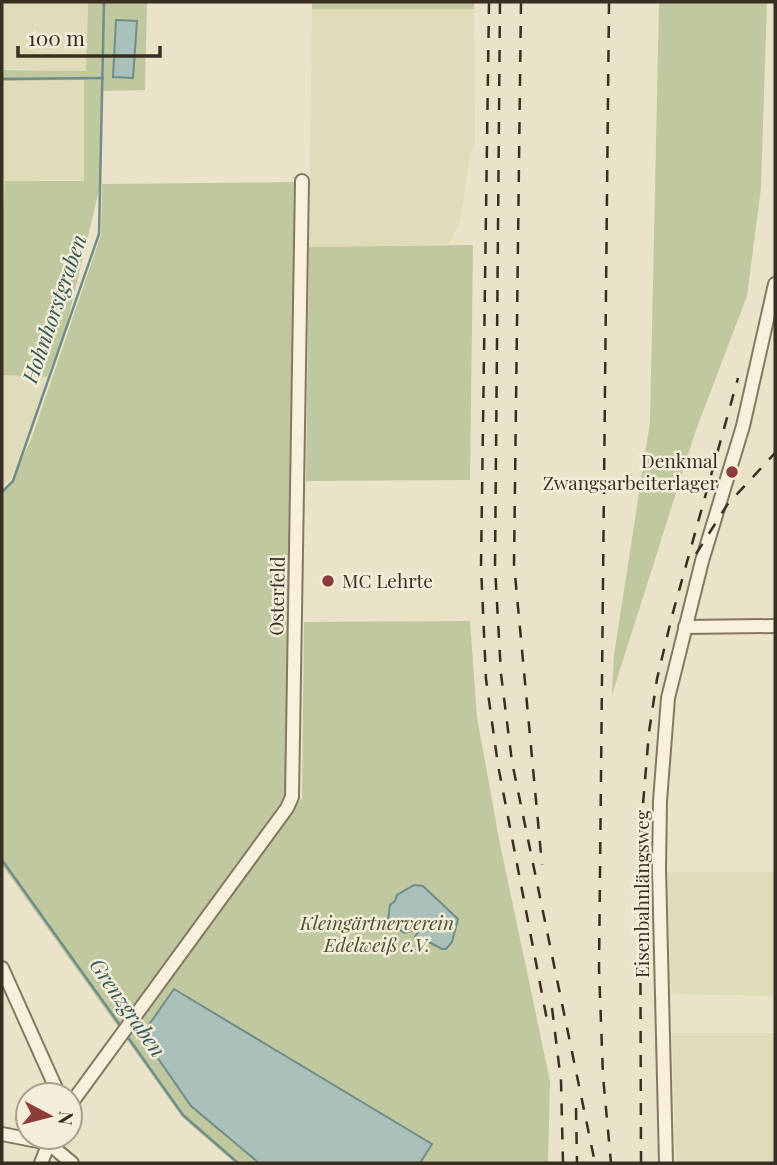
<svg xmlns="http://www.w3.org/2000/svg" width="777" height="1165" font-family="'Playfair Display',serif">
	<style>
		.farmland { fill: #dfdcb9 }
		.green { fill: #c0c89f }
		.water { fill: #aac0bb; stroke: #718d88; stroke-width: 2 }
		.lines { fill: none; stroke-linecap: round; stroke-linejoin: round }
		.stream { stroke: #718d88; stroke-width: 2.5 }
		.minor-casing { stroke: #867760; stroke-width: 16 }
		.minor { stroke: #f6f0dd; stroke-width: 12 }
		.rail { stroke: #382e22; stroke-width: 2.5; stroke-dasharray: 12 12; stroke-linecap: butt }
		.poi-dot { fill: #8e3c37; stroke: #f3edd9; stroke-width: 2.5 }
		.labels { text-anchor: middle; stroke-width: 5; stroke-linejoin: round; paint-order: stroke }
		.poi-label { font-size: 19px; fill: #382e22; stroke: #f3edd9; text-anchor: end }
		.street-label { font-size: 19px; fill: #382e22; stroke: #f3edd9 }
		.park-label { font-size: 19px; font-style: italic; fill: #46522b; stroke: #f3edd9 }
		.water-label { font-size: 21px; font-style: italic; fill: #335656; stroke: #f3edd9 }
	</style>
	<rect width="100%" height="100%" fill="#eae3ca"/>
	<g class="farmland">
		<path d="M 2,2 L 88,2 L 86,71 L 2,69 Z"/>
		<path d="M 312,9 L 474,9 L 475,142 L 470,154 L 460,222 L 450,242 L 434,245 L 309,247 Z"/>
		<path d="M 84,80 L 84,180 L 5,181 L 2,226 L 2,81 Z"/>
		<path d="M 2,375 L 47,377 L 13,477 L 2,487 Z"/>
		<path d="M 667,872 L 775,872 L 775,996 L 671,994 Z"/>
		<path d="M 672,1033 L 775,1033 L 775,1163 L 676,1163 Z"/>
	</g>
	<g class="green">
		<path d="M 88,2 L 147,2 L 145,90 L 101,91 L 100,186 L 65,332 L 47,377 L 2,375 L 2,226 L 5,181 L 84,181 L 84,80 L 2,81 L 2,70 L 86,71 Z"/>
		<rect x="312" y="2" width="162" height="7"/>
		<path d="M 659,2 L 767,2 L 761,188 L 747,296 L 696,430 L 612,695 L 614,655 L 650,422 Z"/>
		<path d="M 295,182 L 287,794 L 118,1027 L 2,865 L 2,492 L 9,487 L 31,440 L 101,235 L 102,184 Z"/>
		<path d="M 473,245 L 470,480 L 306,481 L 309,247 Z"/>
		<path d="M 470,621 L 477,717 L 499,839 L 550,1081 L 548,1163 L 235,1163 L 182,1117 L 127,1040 L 302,798 L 304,622 Z"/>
	</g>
	<g class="water">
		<path d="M 116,20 L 137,21 L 133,78 L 113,77 Z"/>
		<path d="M 414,885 L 423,886 L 458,919 L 452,942 L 446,949 L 442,949 L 425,940 L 415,937 L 418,932 L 415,930 L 405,933 L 397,929 L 388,919 L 390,905 L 395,901 L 397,895 Z"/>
		<path d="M 174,989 L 432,1144 L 420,1163 L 259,1163 L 191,1106 L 146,1041 L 149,1035 L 146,1029 Z"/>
	</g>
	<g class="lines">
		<g class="stream">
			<path d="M 2,79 L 103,78"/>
			<path d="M 2,492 L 13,481 L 99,234 L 104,2"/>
			<path d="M 2,860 L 122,1028"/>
			<path d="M 127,1036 L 183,1115 L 238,1163"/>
		</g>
		<g class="minor-casing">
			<g id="minor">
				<path d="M 685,627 L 775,626"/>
				<path d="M 2,968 L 59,1095"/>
				<path d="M 70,1105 L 287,808 L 292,797 L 302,181"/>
				<path d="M 2,1134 L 48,1143 L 72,1163"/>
				<path d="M 41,1163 L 51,1138"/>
				<path d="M 666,1163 L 659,869 L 660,801 L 668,698 L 702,561 L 743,426 L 775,284"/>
			</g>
		</g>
		<use href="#minor" class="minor"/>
		<g class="rail">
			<path d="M 489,2 L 481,566 L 486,679 L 498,765 L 547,1020"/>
			<path d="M 500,2 L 495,567 L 501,674 L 512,762 L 595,1163"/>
			<path d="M 521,2 L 514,564 L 542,865"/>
			<path d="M 609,2 L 599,969 L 603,1076 L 611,1163"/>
			<path d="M 696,554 L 727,505 L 775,453"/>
			<path d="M 552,1008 L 561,1081 L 563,1163"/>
			<path d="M 576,1108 L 577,1163"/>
			<path d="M 641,1163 L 640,840 L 649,732 L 657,679 L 672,616 L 738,378"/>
		</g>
	</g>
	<g class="poi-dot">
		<circle cx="732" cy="472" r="7"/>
		<circle cx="328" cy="581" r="7"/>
	</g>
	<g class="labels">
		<g class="poi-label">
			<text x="718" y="468">Denkmal<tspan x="718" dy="22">Zwangsarbeiterlager</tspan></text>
			<text x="342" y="588" text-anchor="start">MC Lehrte</text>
		</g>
		<g class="street-label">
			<text transform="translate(277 596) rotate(-89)" y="7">Osterfeld</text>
			<text transform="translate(642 894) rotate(-90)" y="7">Eisenbahnlängsweg</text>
		</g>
		<g class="park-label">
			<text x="377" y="930">Kleingärtnerverein<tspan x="377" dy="22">Edelweiß e.V.</tspan></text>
		</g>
		<g class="water-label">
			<text transform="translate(55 309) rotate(-71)" y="7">Hohnhorstgraben</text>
			<text transform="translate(127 1008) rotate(55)" y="7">Grenzgraben</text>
		</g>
	</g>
	<rect width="777" height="1165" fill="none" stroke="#382e22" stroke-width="7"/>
	<g transform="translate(49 1116) rotate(97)"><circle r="33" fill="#f3edd9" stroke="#a8a190" stroke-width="2"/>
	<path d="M0-5L12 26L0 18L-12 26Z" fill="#8e3c37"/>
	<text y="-10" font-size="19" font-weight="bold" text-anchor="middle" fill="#382e22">N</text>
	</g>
	<path d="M18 46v10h142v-10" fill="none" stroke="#382e22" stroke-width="3.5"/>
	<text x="28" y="46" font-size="21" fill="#382e22" stroke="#f3edd9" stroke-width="5" paint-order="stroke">100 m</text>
</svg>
